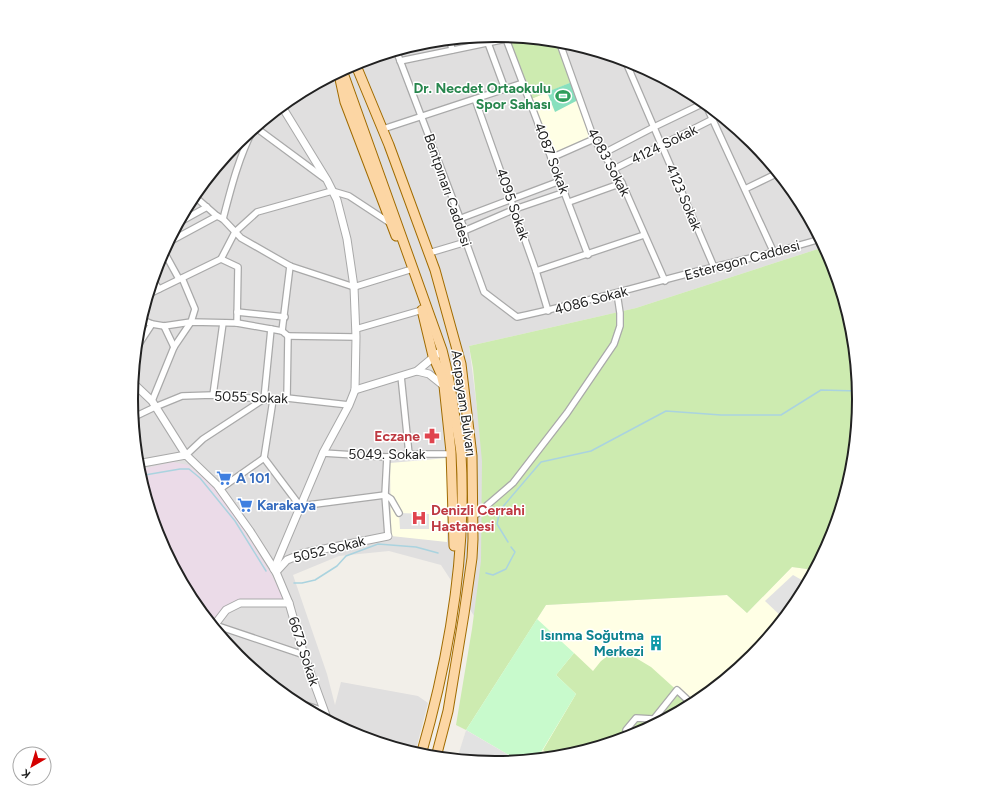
<svg xmlns="http://www.w3.org/2000/svg" width="989" height="798" font-family="Figtree,sans-serif">
	<style>
		.residential { fill: #e0dfdf }
		.industrial { fill: #ebdbe8 }
		.education { fill: #ffffe5 }
		.grass { fill: #cdebb0 }
		.park { fill: #c8facc }
		.pitch { fill: #88e0be }
		.parking { fill: #e2e2e2 }
		.lines { fill: none; stroke-linecap: round; stroke-linejoin: round }
		.stream { stroke: #aad3df; stroke-width: 1.5 }
		.minor-casing { stroke: #a9a9a9; stroke-width: 8 }
		.tertiary-casing { stroke: #a9a9a9; stroke-width: 9 }
		.primary-casing { stroke: #a06b00; stroke-width: 11 }
		.minor { stroke: #fff; stroke-width: 5.5 }
		.tertiary { stroke: #fff; stroke-width: 7 }
		.primary { stroke: #fcd6a4; stroke-width: 9 }
		.labels { text-anchor: middle; stroke-width: 3; stroke-linejoin: round; paint-order: stroke }
		.leisure-label { font-size: 14px; font-weight: bold; fill: #27864d; stroke: #fff; text-anchor: end }
		.street-label { font-size: 14px; fill: #222; stroke: #fff }
		.health-label { font-size: 14px; font-weight: bold; fill: #be3a42; stroke: #fff; text-anchor: end }
		.shop-label { font-size: 14px; font-weight: bold; fill: #366cbe; stroke: #fff; text-anchor: start }
		.culture-label { font-size: 14px; font-weight: bold; fill: #0d838f; stroke: #fff; text-anchor: end }
		.rim { fill: none; stroke: #222; stroke-width: 2 }
	</style>
	<rect width="100%" height="100%" fill="#f2efe9"/>
	<path class="residential" d="M 495,35 L 566,42 L 634,63 L 697,96 L 752,142 L 797,197 L 824,247 L 636,308 L 469,346 L 490,508 L 480,625 L 441,565 L 389,551 L 339,556 L 293,575 L 327,674 L 335,705 L 341,682 L 418,696 L 428,703 L 415,753 L 355,735 L 292,702 L 237,656 L 192,601 L 158,538 L 137,470 L 131,399 L 138,328 L 158,259 L 192,197 L 237,141 L 292,96 L 355,63 L 424,42 Z"/>
	<path class="industrial" d="M 173,462 L 188,465 L 214,487 L 229,507 L 270,572 L 287,605 L 238,607 L 212,625 L 192,601 L 158,538 L 137,470 Z"/>
	<g class="education">
		<path d="M 573,81 L 594,139 L 551,158 L 529,100 Z"/>
		<path d="M 447,458 L 447,542 L 391,536 L 390,463 Z"/>
		<path d="M 792,567 L 814,570 L 797,601 L 752,657 L 697,702 L 634,735 L 565,756 L 494,763 L 458,759 L 466,730 L 546,605 L 727,595 L 747,613 Z"/>
	</g>
	<g class="grass">
		<path d="M 524,38 L 557,41 L 572,82 L 531,99 L 509,41 Z"/>
		<path d="M 824,247 L 831,260 L 852,328 L 858,399 L 851,470 L 831,539 L 814,570 L 792,567 L 747,613 L 727,595 L 546,605 L 466,730 L 456,725 L 472,629 L 481,561 L 482,461 L 473,368 L 469,346 L 636,308 Z"/>
		<path d="M 613,652 L 626,652 L 651,667 L 692,704 L 634,735 L 565,756 L 552,757 L 543,750 L 576,694 L 556,675 L 574,653 L 593,671 L 601,661 Z"/>
	</g>
	<path class="park" d="M 537,619 L 574,653 L 556,675 L 576,694 L 537,759 L 519,761 L 466,730 Z"/>
	<path class="pitch" d="M 572,82 L 580,99 L 555,112 L 547,92 Z"/>
	<g class="parking">
		<path d="M 399,513 L 429,514 L 429,529 L 400,529 Z"/>
		<path d="M 793,575 L 807,583 L 797,601 L 783,618 L 765,601 Z"/>
		<path d="M 466,730 L 519,761 L 494,763 L 457,759 Z"/>
	</g>
	<g class="lines">
		<g class="stream">
			<path d="M 139,476 L 180,469 L 189,469 L 200,478 L 235,521 L 266,571"/>
			<path d="M 508,542 L 497,524 L 500,510 L 541,462 L 591,451 L 666,411 L 721,415 L 781,415 L 821,390 L 858,391"/>
			<path d="M 486,573 L 493,575 L 506,569 L 515,552 L 511,547"/>
			<path d="M 294,583 L 302,583 L 315,580 L 337,566 L 346,556 L 378,544 L 416,547 L 438,553"/>
		</g>
		<g class="minor-casing">
			<g id="minor">
				<path d="M 450,39 L 452,50"/>
				<path d="M 506,39 L 588,255"/>
				<path d="M 559,41 L 594,139 L 622,183 L 665,281"/>
				<path d="M 488,43 L 505,89"/>
				<path d="M 396,50 L 463,226 L 466,242 L 484,292 L 517,317 C 584,303 649,283 714,267 C 750,258 785,250 820,239"/>
				<path d="M 625,60 L 714,267"/>
				<path d="M 400,61 L 516,37"/>
				<path d="M 475,99 L 536,271 L 548,311"/>
				<path d="M 705,103 L 774,253"/>
				<path d="M 255,127 L 324,178"/>
				<path d="M 383,129 L 523,83"/>
				<path d="M 604,153 L 654,127 L 704,103"/>
				<path d="M 551,158 L 594,139"/>
				<path d="M 614,169 L 713,119"/>
				<path d="M 745,189 L 778,173"/>
				<path d="M 193,195 L 217,216 L 223,219 L 241,238 L 290,266 L 354,287 L 409,270"/>
				<path d="M 569,202 L 622,183"/>
				<path d="M 223,219 C 231,188 239,156 254,128"/>
				<path d="M 459,219 L 560,181"/>
				<path d="M 178,223 L 207,207"/>
				<path d="M 464,231 L 515,209 L 565,192"/>
				<path d="M 167,243 L 217,216"/>
				<path d="M 163,250 L 179,279"/>
				<path d="M 429,253 L 466,242"/>
				<path d="M 221,259 L 238,267 L 237,323"/>
				<path d="M 536,271 L 644,235"/>
				<path d="M 152,279 L 159,289"/>
				<path d="M 147,295 L 221,259 L 235,232 L 257,212 L 332,191 L 349,196 L 390,223"/>
				<path d="M 237,312 L 285,317"/>
				<path d="M 140,319 L 152,324 L 164,326 L 191,322 L 237,323 L 282,331 L 288,336"/>
				<path d="M 164,326 L 174,347"/>
				<path d="M 356,329 L 422,310"/>
				<path d="M 282,331 L 290,266"/>
				<path d="M 288,336 L 356,337"/>
				<path d="M 135,350 L 152,324"/>
				<path d="M 401,376 L 409,454"/>
				<path d="M 213,395 L 223,323"/>
				<path d="M 287,398 L 288,336"/>
				<path d="M 273,400 L 264,458 L 300,506 L 385,495"/>
				<path d="M 152,401 L 174,347 L 191,322 L 195,309 L 182,278"/>
				<path d="M 132,418 L 155,407 L 182,396 L 213,395 L 273,400 L 287,398 L 349,405"/>
				<path d="M 323,453 L 387,457 L 409,454 L 451,454"/>
				<path d="M 186,455 L 203,439 L 264,399 L 271,329"/>
				<path d="M 387,457 L 385,495 L 388,536"/>
				<path d="M 220,489 L 264,458"/>
				<path d="M 385,495 L 391,499 L 399,513"/>
				<path d="M 477,514 L 513,483 L 567,413 L 614,344 L 620,326 L 620,313 L 617,293"/>
				<path d="M 215,625 L 304,655"/>
				<path d="M 290,700 L 324,711"/>
				<path d="M 645,730 L 677,690 L 692,704"/>
				<path d="M 628,737 L 626,730 L 636,718 L 653,719"/>
			</g>
		</g>
		<g class="tertiary-casing">
			<g id="tertiary">
				<path d="M 417,371 L 429,374 L 444,386"/>
				<path d="M 132,382 L 152,401 L 186,455"/>
				<path d="M 355,390 L 417,371 L 442,350"/>
				<path d="M 137,464 L 186,455 L 217,485 L 250,531 L 276,572 L 289,603 L 304,655 L 328,721"/>
				<path d="M 274,569 L 323,453 L 349,405 L 355,390 L 356,337 L 354,287 L 347,239 L 337,200 L 327,180 L 281,105"/>
				<path d="M 276,572 L 287,560 L 304,553 L 388,536"/>
				<path d="M 213,627 L 226,610 L 240,603 L 289,603"/>
			</g>
		</g>
		<g class="primary-casing">
			<g id="primary">
				<path d="M 355,63 L 389,145 L 435,270 L 461,364 L 472,456 L 473,539 L 472,558 L 464,614 L 448,711 L 436,757"/>
				<path d="M 342,70 L 442,350 C 448,373 452,395 455,418 C 457,430 460,442 461,454 C 467,555 449,658 421,755"/>
				<path d="M 340,79 L 345,102 L 396,236"/>
				<path d="M 422,310 L 433,356 L 441,374 L 444,386 L 451,452 L 454,546"/>
			</g>
		</g>
		<use href="#minor" class="minor"/>
		<use href="#tertiary" class="tertiary"/>
		<use href="#primary" class="primary"/>
	</g>
	<defs>
		<g id="stadium-bare" transform="scale(1.2)"><path d="M0-5a6.5 5 0 1 0 0 10a6.5 5 0 1 0 0-10ZM-3.5-1.8h7v3.6h-7Z" fill="#2e9e5b" stroke="#fff" stroke-width="2.5" paint-order="stroke"/></g>
		<g id="pharmacy-bare" transform="scale(1.2)"><path d="M-2-6h4v4h4v4h-4v4h-4v-4h-4v-4h4Z" fill="#e0444e" stroke="#fff" stroke-width="2.5" paint-order="stroke"/></g>
		<g id="supermarket-bare" transform="scale(1.2)"><path d="M-6-5.5h2.5l.6 2H6L4.5 2H-2.5L-4.4-4H-6ZM-1.5 3.2a1.3 1.3 0 1 0 .1 0ZM3 3.2a1.3 1.3 0 1 0 .1 0Z" fill="#3f7fe0" stroke="#fff" stroke-width="2.5" paint-order="stroke"/></g>
		<g id="hospital-bare" transform="scale(1.2)"><path d="M-5-5h3v3.5h4V-5h3V5h-3V1.5h-4V5h-3Z" fill="#e0444e" stroke="#fff" stroke-width="2.5" paint-order="stroke"/></g>
		<g id="building-bare" transform="scale(1.2)"><path d="M-4-6H4V6H1V3H-1V6H-4ZM-2.5-4.3h1.7v1.8h-1.7ZM.8-4.3h1.7v1.8H.8ZM-2.5-1h1.7V.8h-1.7ZM.8-1h1.7V.8H.8Z" fill="#0f9aa8" stroke="#fff" stroke-width="2.5" paint-order="stroke"/></g>
	</defs>
	<g fill-rule="evenodd">
		<use href="#stadium-bare" x="563" y="96"/>
		<use href="#pharmacy-bare" x="432" y="436"/>
		<use href="#supermarket-bare" x="224" y="478"/>
		<use href="#supermarket-bare" x="245" y="505"/>
		<use href="#hospital-bare" x="419" y="518"/>
		<use href="#building-bare" x="656" y="643"/>
	</g>
	<g class="labels">
		<g class="leisure-label">
			<text x="551" y="93">Dr. Necdet Ortaokulu<tspan x="551" dy="16">Spor Sahası</tspan></text>
		</g>
		<g class="street-label">
			<text transform="translate(664 144) rotate(-26)" y="5">4124 Sokak</text>
			<text transform="translate(552 158) rotate(69)" y="5">4087 Sokak</text>
			<text transform="translate(609 162) rotate(62)" y="5">4083 Sokak</text>
			<text transform="translate(448 190) rotate(71)" y="5">Bentpınarı Caddesi</text>
			<text transform="translate(684 197) rotate(67)" y="5">4123 Sokak</text>
			<text transform="translate(513 204) rotate(71)" y="5">4095 Sokak</text>
			<text transform="translate(742 260) rotate(-15)" y="5">Esteregon Caddesi</text>
			<text transform="translate(591 300) rotate(-15)" y="5">4086 Sokak</text>
			<text transform="translate(251 397) rotate(2)" y="5">5055 Sokak</text>
			<text transform="translate(464 403) rotate(82)" y="5">Acıpayam Bulvarı</text>
			<text x="387" y="459">5049. Sokak</text>
			<text transform="translate(329 549) rotate(-14)" y="5">5052 Sokak</text>
			<text transform="translate(304 651) rotate(72)" y="5">6673 Sokak</text>
		</g>
		<g class="health-label">
			<text x="420" y="441">Eczane</text>
			<text x="431" y="515" text-anchor="start">Denizli Cerrahi<tspan x="431" dy="16">Hastanesi</tspan></text>
		</g>
		<g class="shop-label">
			<text x="236" y="483">A 101</text>
			<text x="257" y="510">Karakaya</text>
		</g>
		<g class="culture-label">
			<text x="644" y="640">Isınma Soğutma<tspan x="644" dy="16">Merkezi</tspan></text>
		</g>
	</g>
	<path d="M0 0H989V798H0ZM138 399a357 357 0 1 1 714 0a357 357 0 1 1-714 0Z" fill="#fff" fill-rule="evenodd"/>
	<path class="rim" d="M138 399a357 357 0 1 1 714 0a357 357 0 1 1-714 0Z"/>
	<g transform="translate(32 766) rotate(218)"><circle r="19" fill="#ffffff" stroke="#a7a7a7"/>
	<path d="M0-3L7 15L0 10L-7 15Z" fill="#d40000"/>
	<text y="-6" font-size="11" font-weight="bold" text-anchor="middle" fill="#222222">K</text>
	</g>
</svg>
